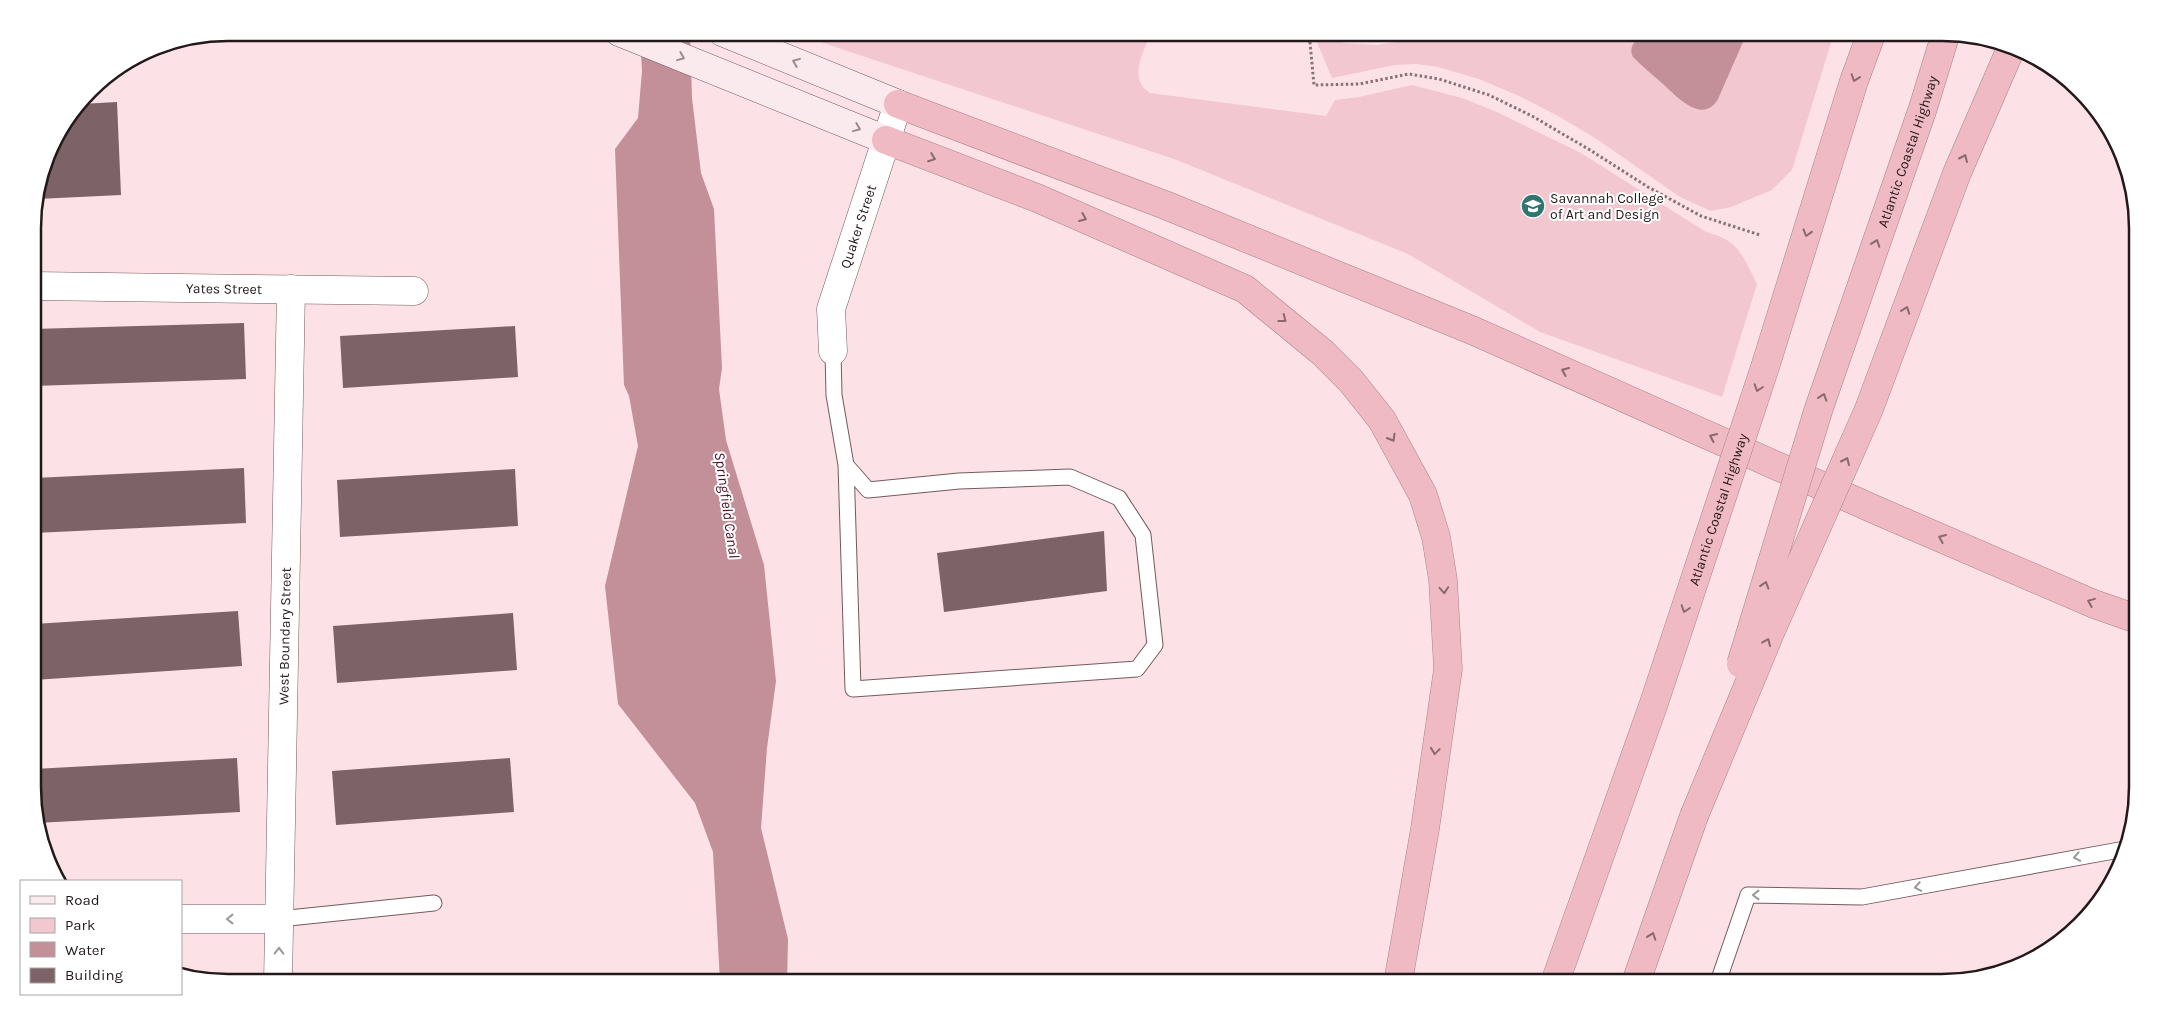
<svg xmlns="http://www.w3.org/2000/svg" width="2170" height="1015" font-family="Karla,sans-serif">
	<style>
		.green { fill: #f3c7cf }
		.water { fill: #c38f99 }
		.building { fill: #7d6267 }
		.lines { fill: none; stroke-linecap: round; stroke-linejoin: round }
		.lane-casing { stroke: #745a5e; stroke-width: 17 }
		.street-casing { stroke: #745a5e; stroke-width: 29 }
		.secondary-casing { stroke: #745a5e; stroke-width: 29 }
		.highway-casing { stroke: #a88188; stroke-width: 29 }
		.path { stroke: #857376; stroke-width: 3; stroke-dasharray: 2.5 2.5; stroke-linecap: butt }
		.lane { stroke: #fff; stroke-width: 15 }
		.street { stroke: #fff; stroke-width: 28 }
		.secondary { stroke: #faeaed; stroke-width: 28 }
		.highway { stroke: #efbac3; stroke-width: 28 }
		.highway-bridge-casing { stroke: #a88188; stroke-width: 29; stroke-linecap: butt }
		.highway-bridge { stroke: #efbac3; stroke-width: 28 }
		.oneway { stroke: #998c8e }
		.oneway2 { stroke: #89696e }
		.oneway3 { stroke: #9c9798 }
		.labels { text-anchor: middle; stroke-width: 4; stroke-linejoin: round; paint-order: stroke }
		.street-label { font-size: 14px; fill: #23181a; stroke: #fff }
		.poi-label { font-size: 14px; fill: #23181a; stroke: #fff; text-anchor: start }
		.water-label { font-size: 15px; font-style: italic; fill: #4e0f23; stroke: #fff }
		.rim { fill: none; stroke: #23181a; stroke-width: 2.5 }
	</style>
	<rect width="100%" height="100%" fill="#fce2e6"/>
	<g class="green">
		<path d="M 1464,32 L 1834,33 L 1792,170 L 1772,190 L 1731,207 L 1711,211 L 1680,197 L 1595,138 L 1558,116 L 1519,96 L 1479,79 L 1438,67 L 1416,64 L 1395,65 L 1332,78 L 1313,33 L 1344,43 L 1376,45 Z"/>
		<path d="M 793,33 L 1151,33 C 1144,51 1127,79 1150,93 L 1326,116 L 1335,100 L 1359,97 L 1412,85 L 1462,98 L 1497,112 L 1581,153 L 1706,232 C 1740,241 1742,255 1757,284 L 1722,397 L 1540,332 L 1408,254 L 1174,159 Z"/>
	</g>
	<g class="water">
		<path d="M 1656,32 L 1747,33 L 1718,99 C 1703,125 1677,97 1663,84 C 1653,75 1643,67 1633,57 C 1626,41 1644,36 1656,32 Z"/>
		<path d="M 640,33 L 690,33 L 692,98 L 701,173 L 714,209 L 722,368 L 719,389 L 726,440 L 764,565 L 776,681 L 767,748 L 761,828 L 788,939 L 787,982 L 720,982 L 713,852 L 695,803 L 618,704 L 605,586 L 638,446 L 629,396 L 624,385 L 615,149 L 638,118 L 642,71 Z"/>
	</g>
	<g class="building">
		<path d="M 117,102 L 121,195 L 37,199 L 53,141 L 81,104 Z"/>
		<path d="M 244,323 L 246,379 L 33,386 L 33,329 Z"/>
		<path d="M 515,326 L 518,377 L 343,388 L 340,336 Z"/>
		<path d="M 244,468 L 246,523 L 34,533 L 34,478 Z"/>
		<path d="M 515,469 L 518,526 L 340,537 L 337,480 Z"/>
		<path d="M 1104,531 L 1107,591 L 944,612 L 937,553 Z"/>
		<path d="M 238,611 L 242,666 L 34,680 L 34,624 Z"/>
		<path d="M 513,613 L 517,670 L 337,683 L 333,626 Z"/>
		<path d="M 237,758 L 240,812 L 37,823 L 34,813 L 34,769 Z"/>
		<path d="M 510,758 L 514,812 L 336,825 L 332,771 Z"/>
	</g>
	<g class="lines">
		<g class="lane-casing">
			<g id="lane">
				<path d="M 833,351 L 834,395 L 846,465 L 868,490 L 959,481 L 1070,477 L 1119,498 L 1143,535 L 1155,645 L 1137,669 L 853,689 L 846,465"/>
				<path d="M 279,919 L 434,903"/>
				<path d="M 1718,982 L 1748,895 L 1862,897 L 2125,849"/>
			</g>
		</g>
		<g class="street-casing">
			<g id="street">
				<path id="s1" d="M 33,286 L 414,291"/>
				<path id="s2" d="M 833,351 L 831,309 L 898,104"/>
				<path d="M 181,919 L 279,919"/>
				<path id="s3" d="M 278,982 L 291,289"/>
			</g>
		</g>
		<g class="secondary-casing">
			<g id="secondary">
				<path d="M 619,32 L 886,140"/>
				<path d="M 722,32 L 898,104"/>
			</g>
		</g>
		<g class="highway-casing">
			<g id="highway">
				<path d="M 898,104 L 1165,205 L 1474,331 L 1878,511 L 2094,604 L 2137,619"/>
				<path d="M 886,140 L 1037,198 L 1245,289 L 1323,353 L 1351,381 L 1382,420 L 1423,495 L 1436,537 L 1443,580 L 1448,669 L 1425,829 L 1398,982"/>
				<path d="M 1636,982 L 1694,816"/>
			</g>
		</g>
		<path class="path" d="M 1309,32 L 1314,85 L 1359,84 L 1409,74 L 1439,79 L 1489,95 L 1532,116 L 1590,150 L 1648,187 L 1701,216 L 1760,235"/>
		<use href="#lane" class="lane"/>
		<use href="#street" class="street"/>
		<use href="#secondary" class="secondary"/>
		<use href="#highway" class="highway"/>
		<g class="highway-bridge-casing">
			<g id="highway-bridge">
				<path id="s4" d="M 1741,664 L 1818,411 L 1923,108 L 1946,33"/>
				<path d="M 1694,816 L 1770,633 L 1869,409 L 1957,173 L 2012,46"/>
				<path id="s5" d="M 1555,982 L 1654,703 L 1766,364 L 1854,81 L 1872,32"/>
			</g>
		</g>
		<use href="#highway-bridge" class="highway-bridge"/>
	</g>
	<defs><path id="oneway-chevron" d="M-2-3.5L2.5 0L-2 3.5" fill="none" stroke-width="1.6" stroke-linecap="round" stroke-linejoin="round" transform="scale(1.25)"/></defs>
	<g class="oneway">
		<use href="#oneway-chevron" transform="translate(681 57) rotate(22)"/>
		<use href="#oneway-chevron" transform="translate(796 62) rotate(-158)"/>
		<use href="#oneway-chevron" transform="translate(857 128) rotate(22)"/>
	</g>
	<g class="oneway2">
		<use href="#oneway-chevron" transform="translate(1855 78) rotate(109)"/>
		<use href="#oneway-chevron" transform="translate(932 158) rotate(21)"/>
		<use href="#oneway-chevron" transform="translate(1964 158) rotate(-66)"/>
		<use href="#oneway-chevron" transform="translate(1083 218) rotate(23)"/>
		<use href="#oneway-chevron" transform="translate(1807 233) rotate(107)"/>
		<use href="#oneway-chevron" transform="translate(1876 243) rotate(-71)"/>
		<use href="#oneway-chevron" transform="translate(1906 310) rotate(-70)"/>
		<use href="#oneway-chevron" transform="translate(1283 319) rotate(38)"/>
		<use href="#oneway-chevron" transform="translate(1565 371) rotate(-156)"/>
		<use href="#oneway-chevron" transform="translate(1758 388) rotate(108)"/>
		<use href="#oneway-chevron" transform="translate(1823 397) rotate(-71)"/>
		<use href="#oneway-chevron" transform="translate(1713 437) rotate(-156)"/>
		<use href="#oneway-chevron" transform="translate(1392 438) rotate(60)"/>
		<use href="#oneway-chevron" transform="translate(1846 461) rotate(-66)"/>
		<use href="#oneway-chevron" transform="translate(1942 538) rotate(-157)"/>
		<use href="#oneway-chevron" transform="translate(1765 585) rotate(-73)"/>
		<use href="#oneway-chevron" transform="translate(1444 590) rotate(86)"/>
		<use href="#oneway-chevron" transform="translate(2091 602) rotate(-158)"/>
		<use href="#oneway-chevron" transform="translate(1685 609) rotate(108)"/>
		<use href="#oneway-chevron" transform="translate(1767 642) rotate(-67)"/>
		<use href="#oneway-chevron" transform="translate(1435 751) rotate(98)"/>
		<use href="#oneway-chevron" transform="translate(1652 936) rotate(-71)"/>
	</g>
	<g class="oneway3">
		<use href="#oneway-chevron" transform="translate(2077 857) rotate(169)"/>
		<use href="#oneway-chevron" transform="translate(1918 887) rotate(170)"/>
		<use href="#oneway-chevron" transform="translate(1756 895) rotate(180)"/>
		<use href="#oneway-chevron" transform="translate(230 919) rotate(-180)"/>
		<use href="#oneway-chevron" transform="translate(279 951) rotate(-89)"/>
	</g>
	<defs>
		<g id="university-disc" transform="scale(1.25)"><circle r="9.5" fill="#2e766f" stroke="#fff"/><path d="M0-5L7-2L0 1L-7-2ZM-4 1L0 2.5L4 1V4Q0 6-4 4Z" fill="#fff"/></g>
	</defs>
	<g fill-rule="evenodd">
		<use href="#university-disc" x="1533" y="206"/>
	</g>
	<g class="labels">
		<g class="street-label">
			<text dy="5" stroke="none"><textPath href="#s4" startOffset="539">Atlantic Coastal Highway</textPath></text>
			<text dy="5" stroke="none"><textPath href="#s2" startOffset="129">Quaker Street</textPath></text>
			<text dy="5" stroke="none"><textPath href="#s1" startOffset="191">Yates Street</textPath></text>
			<text dy="5" stroke="none"><textPath href="#s5" startOffset="500">Atlantic Coastal Highway</textPath></text>
			<text dy="5" stroke="none"><textPath href="#s3" startOffset="346">West Boundary Street</textPath></text>
		</g>
		<g class="poi-label">
			<text x="1550" y="203">Savannah College<tspan x="1550" dy="16">of Art and Design</tspan></text>
		</g>
		<g class="water-label">
			<text transform="translate(727 505) rotate(82)" y="5">Springfield Canal</text>
		</g>
	</g>
	<path d="M0 0H2170V1015H0ZM228 41H1942A187 187 0 0 1 2129 228V787A187 187 0 0 1 1942 974H228A187 187 0 0 1 41 787V228A187 187 0 0 1 228 41Z" fill="#fff" fill-rule="evenodd"/>
	<path class="rim" d="M228 41H1942A187 187 0 0 1 2129 228V787A187 187 0 0 1 1942 974H228A187 187 0 0 1 41 787V228A187 187 0 0 1 228 41Z"/>
	<rect x="20" y="880" width="162" height="115" fill="#ffffff" stroke="#a7a3a3"/>
	<rect x="30" y="896" width="25" height="8" fill="#faeaed" stroke="#a7a3a3"/>
	<text x="65" y="905" font-size="15" fill="#23181a">Road</text>
	<rect x="30" y="918" width="25" height="15" fill="#f3c7cf" stroke="#a7a3a3"/>
	<text x="65" y="930" font-size="15" fill="#23181a">Park</text>
	<rect x="30" y="942" width="25" height="15" fill="#c38f99" stroke="#a7a3a3"/>
	<text x="65" y="955" font-size="15" fill="#23181a">Water</text>
	<rect x="30" y="968" width="25" height="15" fill="#7d6267" stroke="#a7a3a3"/>
	<text x="65" y="980" font-size="15" fill="#23181a">Building</text>
</svg>
